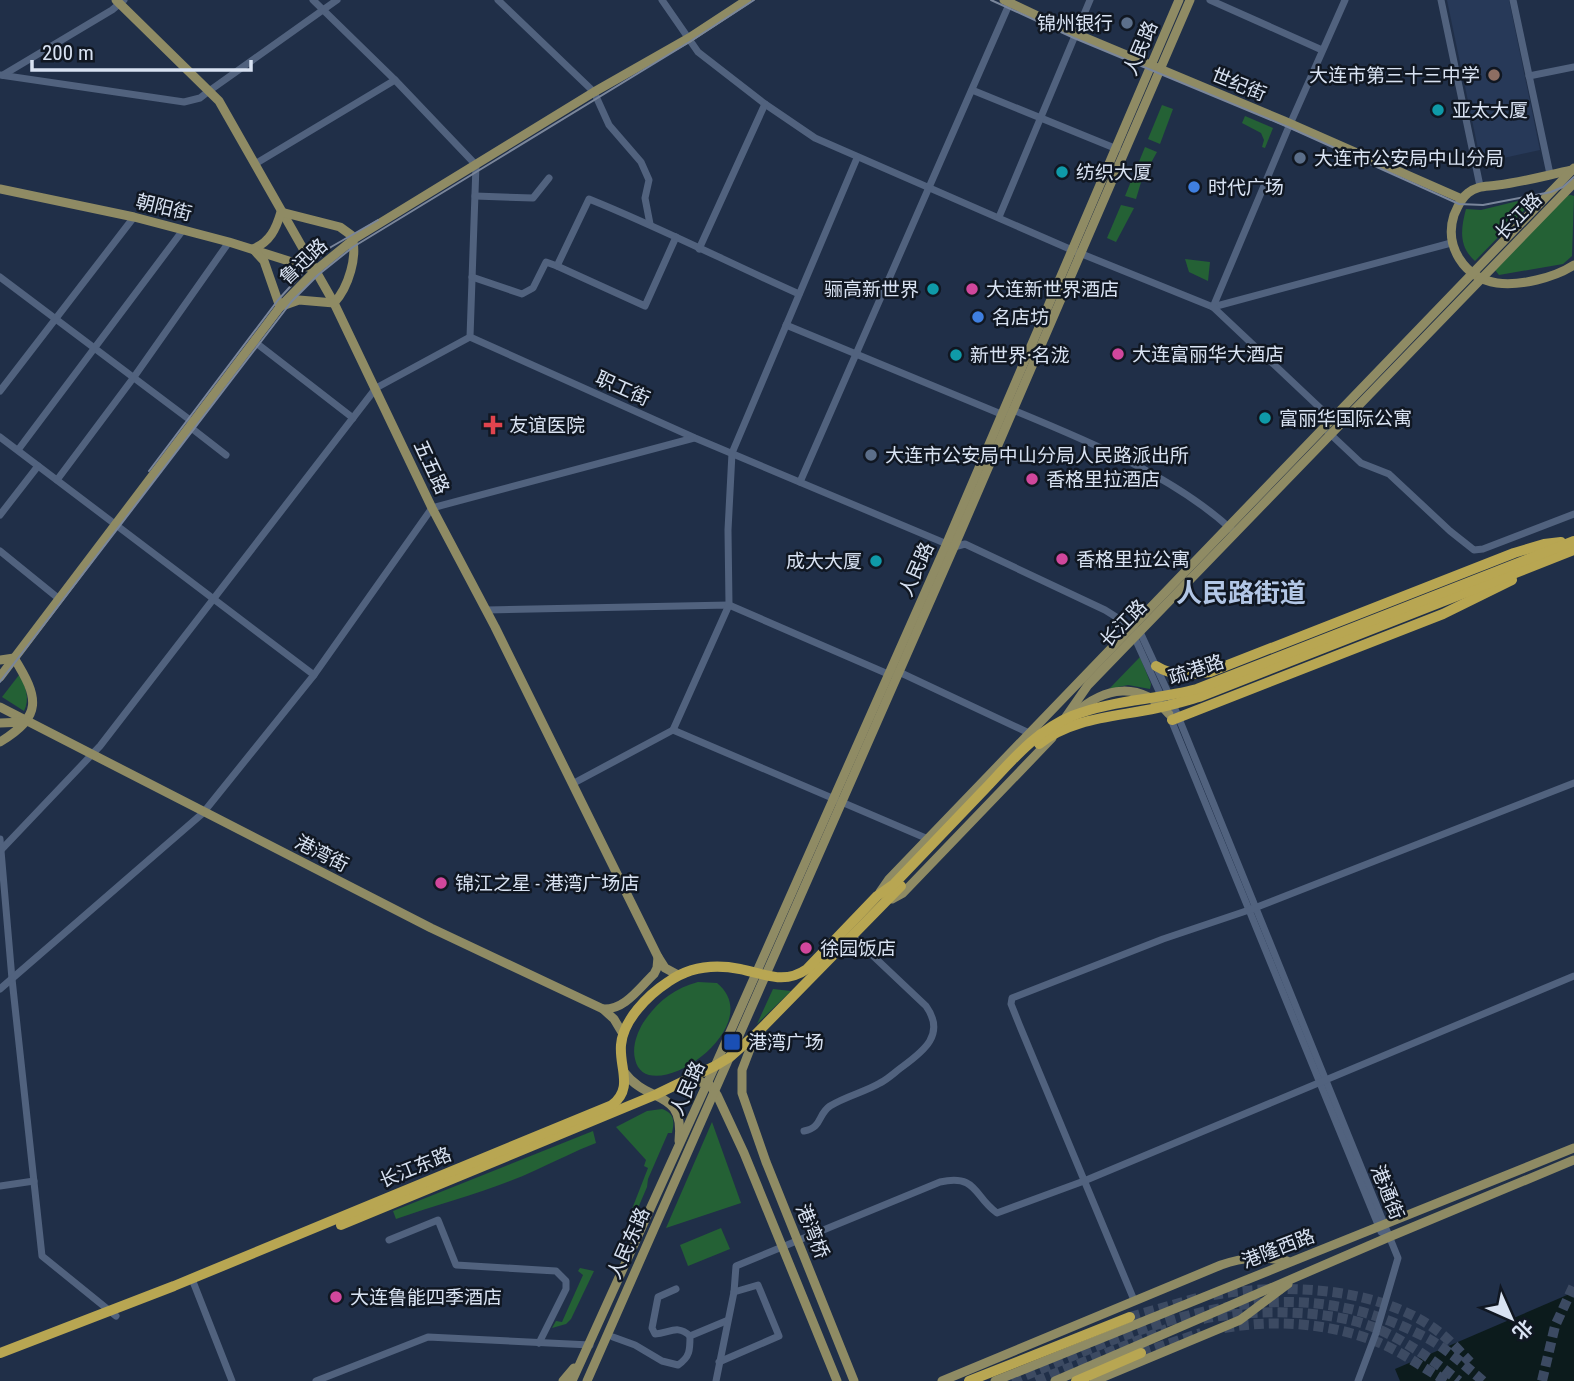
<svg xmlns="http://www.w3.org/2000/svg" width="1574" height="1381" font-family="'Roboto Condensed','Noto Sans SC',sans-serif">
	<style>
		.built { fill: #273958 }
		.green { fill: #246135 }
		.water { fill: #0c1b1c }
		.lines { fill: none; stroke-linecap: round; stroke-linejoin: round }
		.highway-tunnel { stroke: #3c4a62; stroke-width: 10; stroke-dasharray: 10 5; stroke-linecap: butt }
		.minor { stroke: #51627e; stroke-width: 7 }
		.major { stroke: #8f8b64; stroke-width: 9 }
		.highway { stroke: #b8a652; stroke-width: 10 }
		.tram { stroke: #7a869b; stroke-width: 2 }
		.service-dot { fill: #5c6f8a; stroke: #101722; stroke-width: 2.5 }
		.education-dot { fill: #8d6e63; stroke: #101722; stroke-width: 2.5 }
		.culture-dot { fill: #0f9aa8; stroke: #101722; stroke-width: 2.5 }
		.shop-dot { fill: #3f7fe0; stroke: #101722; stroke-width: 2.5 }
		.hotel-dot { fill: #d1479c; stroke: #101722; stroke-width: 2.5 }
		.health-dot { fill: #e0444e; stroke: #101722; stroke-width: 2.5 }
		.transit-dot { fill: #1a4fb4; stroke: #101722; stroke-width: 2.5 }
		.labels { text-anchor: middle; stroke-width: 5; stroke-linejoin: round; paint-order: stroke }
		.poi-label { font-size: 19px; fill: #d8e2f2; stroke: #101722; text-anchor: start }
		.street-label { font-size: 19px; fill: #d8e2f2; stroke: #101722 }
		.district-label { font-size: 26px; font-weight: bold; fill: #b2c6e5; stroke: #101722 }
	</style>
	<rect width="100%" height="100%" fill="#202f48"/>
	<path class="built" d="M 1447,0 L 1509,0 L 1540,150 L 1481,163 Z"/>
	<g class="green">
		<path d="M 1162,105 L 1173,109 L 1160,144 L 1148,139 Z"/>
		<path d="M 1245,116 L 1273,128 L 1265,148 L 1262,147 L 1264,140 L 1261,133 L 1242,123 Z"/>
		<path d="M 1145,147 L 1157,152 L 1142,179 L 1136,199 L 1125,196 Z"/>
		<path d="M 1571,195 L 1574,196 L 1572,256 L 1563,264 L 1499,275 L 1495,270 L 1565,196 Z"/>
		<path d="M 1538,196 L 1475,261 C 1458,246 1461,228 1466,209 L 1481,210 Z"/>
		<path d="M 1121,205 L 1134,208 L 1116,242 L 1107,238 Z"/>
		<path d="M 1185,259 L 1210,262 L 1208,281 L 1189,272 Z"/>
		<path d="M 1140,657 L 1151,684 L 1150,689 L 1128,685 L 1109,689 Z"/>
		<path d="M 19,675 C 26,686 30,699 24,711 L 2,697 Z"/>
		<path d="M 698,982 L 717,983 C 771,1027 646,1112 635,1059 C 632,1047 637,1033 643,1023 C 656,1003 674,988 698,982 Z"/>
		<path d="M 773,989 L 791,991 L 757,1024 Z"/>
		<path d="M 662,1109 C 674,1113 675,1121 672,1133 L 668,1133 L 648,1179 L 647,1187 L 638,1208 L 632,1209 L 648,1168 L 644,1166 L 646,1160 L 616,1127 L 647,1111 Z"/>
		<path d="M 712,1122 L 741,1203 L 666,1228 Z"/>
		<path d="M 593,1131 L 596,1143 C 575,1151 556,1161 536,1170 C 491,1191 442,1203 396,1219 L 393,1211 Z"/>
		<path d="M 721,1228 L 730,1249 L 688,1266 L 680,1245 Z"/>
		<path d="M 580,1268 L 594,1271 L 571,1319 L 566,1324 L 552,1328 L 556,1321 L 562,1322 L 583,1275 L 578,1271 Z"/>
	</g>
	<path class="water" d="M 1574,1292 L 1574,1381 L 1400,1381 L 1395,1369 Z"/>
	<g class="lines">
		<g class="highway-tunnel">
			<path d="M 1213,1295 C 1284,1283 1379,1286 1439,1332 C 1450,1340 1460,1352 1470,1362"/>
			<path d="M 1130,1317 L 1197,1298"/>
			<path d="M 1203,1319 C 1250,1309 1328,1309 1373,1327 C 1405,1340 1433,1360 1459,1381"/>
			<path d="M 1224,1328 C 1276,1319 1331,1323 1380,1343 C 1403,1353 1424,1368 1446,1381"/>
			<path d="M 1141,1353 L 1201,1333"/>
			<path d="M 1012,1381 C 1146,1326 1276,1262 1419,1334 C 1443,1345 1463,1364 1483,1381"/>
			<path d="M 1036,1381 L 1167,1329"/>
			<path d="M 1542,1381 L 1555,1326 L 1574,1285"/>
		</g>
		<g class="minor">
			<path d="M 313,0 L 395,80 L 476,165 L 470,337 L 695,438 L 954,547 L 965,544 L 1105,610 L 1140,632 L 1171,699 L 1398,1258 L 1376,1333 L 1358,1381"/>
			<path d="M 498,0 L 594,92 L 609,125 L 641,162 L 649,180 L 645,198 L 650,224"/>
			<path d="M 662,0 L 698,52 L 765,104 L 815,138 L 1072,250 L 1213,307 L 1451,243"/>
			<path d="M 1210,0 L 1322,50"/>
			<path d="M 1441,0 L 1480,186"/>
			<path d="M 1513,0 L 1550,174"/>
			<path d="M 0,75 L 184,102 L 200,98 L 209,91 L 337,0"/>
			<path d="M 3,75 L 112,10 L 124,0"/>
			<path d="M 1529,76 L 1574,67"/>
			<path d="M 972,90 L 1117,149"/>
			<path d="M 255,164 L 395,80"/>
			<path d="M 475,196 L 533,198 L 549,178"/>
			<path d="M 999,217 L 1090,0"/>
			<path d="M 699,249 L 765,104"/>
			<path d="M 557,266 L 645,306 L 676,237"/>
			<path d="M 0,277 L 194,423"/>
			<path d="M 472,277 L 522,294 L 533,288 L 546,262 L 557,266 L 589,199 C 661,228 729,263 799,294"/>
			<path d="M 1213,307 L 1287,131 L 1345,0"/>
			<path d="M 1213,307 L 1336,423"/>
			<path d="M 786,325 L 1001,414 L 1013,410 C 1086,440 1174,476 1232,530"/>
			<path d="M 255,342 L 353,418"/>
			<path d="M 0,391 L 134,217"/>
			<path d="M 190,427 L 226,455"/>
			<path d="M 1327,431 L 1361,463 L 1389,474 L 1450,531 L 1474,550 L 1483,549 L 1574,514"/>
			<path d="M 0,437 L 314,675"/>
			<path d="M 18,450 L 183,230"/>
			<path d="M 57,480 L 134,377 L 229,242"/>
			<path d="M 800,482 L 1011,0"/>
			<path d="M 0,515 L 38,466"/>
			<path d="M 0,551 L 58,598"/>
			<path d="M 487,610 L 729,605 L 888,674 L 899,672 L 1029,733"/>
			<path d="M 1133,634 L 1163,700"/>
			<path d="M 1170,717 L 1381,1232 L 1389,1236"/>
			<path d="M 673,730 L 928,839"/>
			<path d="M 574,783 L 673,730 L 729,605 L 728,530 L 732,453 L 857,158"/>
			<path d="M 0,839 L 12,979 L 42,1256 L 116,1316"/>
			<path d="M 0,851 L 100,746 L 376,388 L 470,337"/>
			<path d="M 0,989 L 203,813 L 314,675 L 432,508 L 694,438"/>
			<path d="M 804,1131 C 823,1127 817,1115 830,1106 C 846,1096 865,1092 880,1083 C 888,1079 895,1072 902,1067 C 924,1051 946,1034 926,1006 L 852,936"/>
			<path d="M 0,1186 L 34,1181"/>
			<path d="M 389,1240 L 438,1220 L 456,1265 L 556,1271 L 566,1281 L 566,1289 L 539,1343"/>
			<path d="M 192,1279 L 232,1381"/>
			<path d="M 676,1289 L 658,1297 L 652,1328 L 655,1334 C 670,1333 677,1324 690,1336"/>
			<path d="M 1134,1300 L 1019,1024 L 1011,1004 L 1012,998 L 1163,939 L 1252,909 L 1574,783"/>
			<path d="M 613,1337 L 635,1345 L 662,1361 L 678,1365 C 690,1357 690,1350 690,1336 L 726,1321"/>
			<path d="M 719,1362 L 779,1336 L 758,1285 L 734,1292"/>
			<path d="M 316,1381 L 428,1337 L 590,1345"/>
			<path d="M 716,1381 L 734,1292 L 736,1266 L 940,1182 C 978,1174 973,1196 997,1213 L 1084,1181 L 1574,976"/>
		</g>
		<g class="major">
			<path d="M 116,0 L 219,101 L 334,303 L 432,508 L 495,627 L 658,957 L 665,968 L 678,975"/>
			<path d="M 1004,0 L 1076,34 L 1284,121 L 1462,199"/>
			<path d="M 1572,170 C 1548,175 1523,182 1498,185 C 1487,187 1478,185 1468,193 C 1461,198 1457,208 1454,215 C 1444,246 1464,278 1497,283 C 1520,286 1554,278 1574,265"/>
			<path d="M 0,189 L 134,217 L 229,242 L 314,269"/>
			<path d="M 253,249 C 270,242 276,229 281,212 L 340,227 L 351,235 C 359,255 348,288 334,303"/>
			<path d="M 254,250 L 264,261 L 280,307"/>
			<path d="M 285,305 L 299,300 L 334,303"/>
			<path d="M 0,660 L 14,658 C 39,698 43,716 0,742"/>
			<path d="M 0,677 L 280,307 L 316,270 L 354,239 L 594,92 L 689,38 L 747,0"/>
			<path d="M 0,707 L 431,928 L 603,1009 L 614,1019 L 623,1034"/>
			<path d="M 1074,714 C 1105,686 1140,681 1169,714"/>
			<path d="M 1063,721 L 1088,685 L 1574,183"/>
			<path d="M 0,723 L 25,722"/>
			<path d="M 880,892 L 889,879 L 1574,168"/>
			<path d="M 892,899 L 903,893 L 1052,738"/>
			<path d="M 603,1009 C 625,1010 639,988 654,974 L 657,968 L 658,957"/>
			<path d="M 755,1036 L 742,1070 L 742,1093 L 766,1162 L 854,1381"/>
			<path d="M 624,1072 C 648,1105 685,1088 679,1141"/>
			<path d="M 686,1081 L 708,1083 L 717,1095 L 744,1153 L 837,1381"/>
			<path d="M 563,1381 L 574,1368"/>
			<path d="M 572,1381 L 715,1066 L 946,545 L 1179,0"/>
			<path d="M 587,1381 L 954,547 L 1190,0"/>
			<path d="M 942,1381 L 1221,1265 C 1244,1257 1263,1256 1287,1261"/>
			<path d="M 995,1381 L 1574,1148"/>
			<path d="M 1055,1381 L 1389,1237 L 1574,1160"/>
			<path d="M 1094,1381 L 1240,1320 L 1288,1284"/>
		</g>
		<g class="highway">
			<path d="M 1156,666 C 1174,677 1190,675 1210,672 L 1514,553 L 1544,544 L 1561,542"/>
			<path d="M 1172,720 L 1443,614 L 1512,580"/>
			<path d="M 1039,744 C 1073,717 1117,717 1157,708 C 1172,705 1185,701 1199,697 L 1574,550"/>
			<path d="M 341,1225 L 655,1095 L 715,1066 L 730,1057 L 756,1034 L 901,886"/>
			<path d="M 0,1353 L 174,1286 L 612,1105 C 634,1088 619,1068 621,1045 C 623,1020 648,995 668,982 C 689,967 715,964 740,969 C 765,974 784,985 807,969 L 877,896 L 894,884 C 924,853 953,822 983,791 C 1009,764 1035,731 1072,716 C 1111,700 1156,700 1197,689 L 1574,541"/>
			<path d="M 969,1381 L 1130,1317"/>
			<path d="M 1076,1381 L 1141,1353"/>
		</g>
		<g class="tram">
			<path d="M 991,0 L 1074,38 L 1288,127 L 1459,204 L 1483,205 L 1551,192 L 1563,187 L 1574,177"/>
			<path d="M 149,471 L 278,300 L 309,266 L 331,247 L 378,220"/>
			<path d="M 0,682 L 292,301 L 318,275 L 353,247 L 691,41 L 754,0"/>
		</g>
	</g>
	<g class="service-dot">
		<circle cx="1127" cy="23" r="7"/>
		<circle cx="1300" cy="158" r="7"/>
		<circle cx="871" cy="455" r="7"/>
	</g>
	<circle class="education-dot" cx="1494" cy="75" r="7"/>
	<g class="culture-dot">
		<circle cx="1438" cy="110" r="7"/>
		<circle cx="1062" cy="172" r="7"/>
		<circle cx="933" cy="289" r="7"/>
		<circle cx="956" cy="355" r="7"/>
		<circle cx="1265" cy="418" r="7"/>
		<circle cx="876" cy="561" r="7"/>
	</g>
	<g class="shop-dot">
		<circle cx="1194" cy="187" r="7"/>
		<circle cx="978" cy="317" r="7"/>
	</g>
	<g class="hotel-dot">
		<circle cx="972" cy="289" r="7"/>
		<circle cx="1118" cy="354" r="7"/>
		<circle cx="1032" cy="479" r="7"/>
		<circle cx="1062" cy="559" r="7"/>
		<circle cx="441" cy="883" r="7"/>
		<circle cx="806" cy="948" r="7"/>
		<circle cx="336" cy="1297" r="7"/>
	</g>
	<path class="health-dot" d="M489.5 414.5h7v7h7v7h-7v7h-7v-7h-7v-7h7z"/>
	<rect class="transit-dot" x="723" y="1033" width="18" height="18" rx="3.5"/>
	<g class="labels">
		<g class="poi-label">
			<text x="1113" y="30" text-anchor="end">锦州银行</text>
			<text x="1480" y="82" text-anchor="end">大连市第三十三中学</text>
			<text x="1452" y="117">亚太大厦</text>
			<text x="1314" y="165">大连市公安局中山分局</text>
			<text x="1076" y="179">纺织大厦</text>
			<text x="1208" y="194">时代广场</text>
			<text x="919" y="296" text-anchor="end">骊高新世界</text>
			<text x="986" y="296">大连新世界酒店</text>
			<text x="992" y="324">名店坊</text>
			<text x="1132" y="361">大连富丽华大酒店</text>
			<text x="970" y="362">新世界·名泷</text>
			<text x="1279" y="425">富丽华国际公寓</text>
			<text x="509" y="432">友谊医院</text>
			<text x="885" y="462">大连市公安局中山分局人民路派出所</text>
			<text x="1046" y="486">香格里拉酒店</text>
			<text x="1076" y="566">香格里拉公寓</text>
			<text x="862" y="568" text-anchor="end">成大大厦</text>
			<text x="455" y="890">锦江之星 - 港湾广场店</text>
			<text x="820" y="955">徐园饭店</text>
			<text x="748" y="1049">港湾广场</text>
			<text x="350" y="1304">大连鲁能四季酒店</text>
		</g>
		<g class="street-label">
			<text transform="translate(1140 48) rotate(-67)" y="7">人民路</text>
			<text transform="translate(1239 84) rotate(22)" y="7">世纪街</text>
			<text transform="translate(164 207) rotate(14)" y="7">朝阳街</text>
			<text transform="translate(1518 216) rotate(-46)" y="7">长江路</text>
			<text transform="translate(303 261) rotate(-43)" y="7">鲁迅路</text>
			<text transform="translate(623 388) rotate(24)" y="7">职工街</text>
			<text transform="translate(432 467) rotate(65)" y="7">五五路</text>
			<text transform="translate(916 569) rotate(-66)" y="7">人民路</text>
			<text transform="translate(1123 623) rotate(-46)" y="7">长江路</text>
			<text transform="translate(1196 669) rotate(-18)" y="7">疏港路</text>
			<text transform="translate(322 853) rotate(27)" y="7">港湾街</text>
			<text transform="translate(687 1088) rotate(-66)" y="7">人民路</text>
			<text transform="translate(415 1167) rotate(-22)" y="7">长江东路</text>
			<text transform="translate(1388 1192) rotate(68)" y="7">港通街</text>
			<text transform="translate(813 1231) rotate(68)" y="7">港湾桥</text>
			<text transform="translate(628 1243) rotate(-66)" y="7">人民东路</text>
			<text transform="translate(1278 1248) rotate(-21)" y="7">港隆西路</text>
		</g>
		<g class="district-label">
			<text x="1241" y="602">人民路街道</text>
		</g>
	</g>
	<g transform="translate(1511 1318) rotate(135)" stroke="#101722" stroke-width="5" paint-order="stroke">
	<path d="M0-5L12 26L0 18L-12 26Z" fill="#d8e2f2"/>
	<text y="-10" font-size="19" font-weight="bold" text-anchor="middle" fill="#d8e2f2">北</text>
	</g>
	<path d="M32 60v10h219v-10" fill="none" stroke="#d8e2f2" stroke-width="3.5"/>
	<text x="42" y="60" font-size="21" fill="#d8e2f2" stroke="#101722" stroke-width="5" paint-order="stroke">200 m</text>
</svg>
